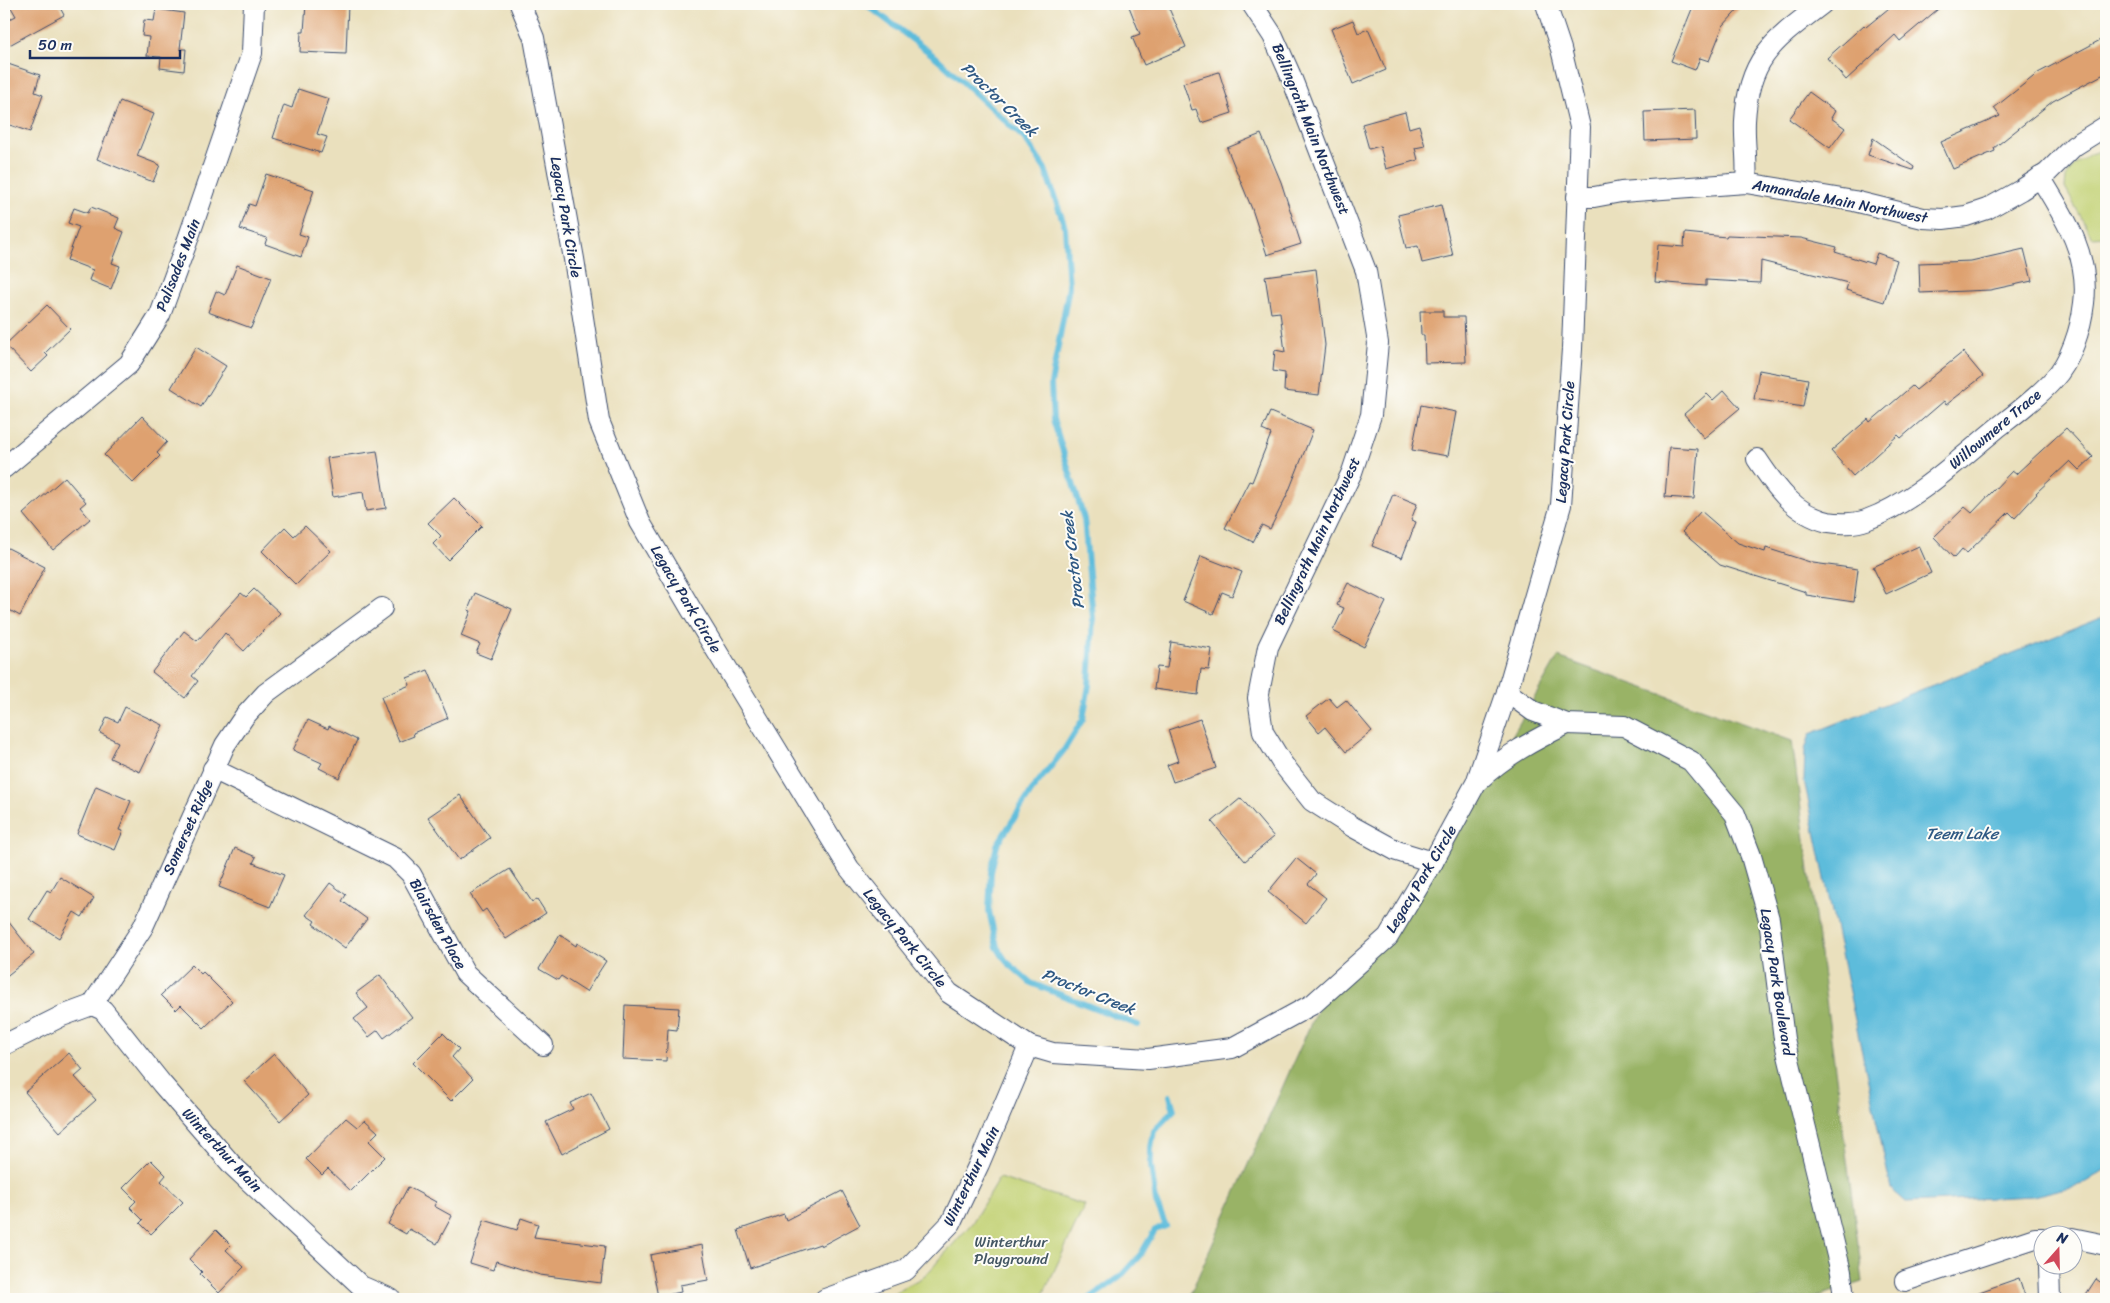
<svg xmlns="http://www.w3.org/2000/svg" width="2110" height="1303" font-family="Sriracha,sans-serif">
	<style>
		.green { fill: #c2d174; stroke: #6e8069 }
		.forest { fill: #99b366; stroke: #5a7162 }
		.water { fill: #5dbcdb; stroke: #3c769c }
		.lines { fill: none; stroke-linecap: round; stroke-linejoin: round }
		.stream { stroke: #5dbcdb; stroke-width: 6 }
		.building { fill: #dea16f }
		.minor-casing { stroke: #3a4a6c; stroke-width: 22 }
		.minor { stroke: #fff; stroke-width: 20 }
		.labels { text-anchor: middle; stroke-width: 4; stroke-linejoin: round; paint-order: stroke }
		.street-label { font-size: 15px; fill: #1b2f5e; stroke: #fdfcf7 }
		.park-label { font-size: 15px; fill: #455864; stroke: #fdfcf7 }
		.water-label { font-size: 16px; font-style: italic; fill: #2f5984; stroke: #fdfcf7 }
	</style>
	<rect width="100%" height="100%" fill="#fdfcf7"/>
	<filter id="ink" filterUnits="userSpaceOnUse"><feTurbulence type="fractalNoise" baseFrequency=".02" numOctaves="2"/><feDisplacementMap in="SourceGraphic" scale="10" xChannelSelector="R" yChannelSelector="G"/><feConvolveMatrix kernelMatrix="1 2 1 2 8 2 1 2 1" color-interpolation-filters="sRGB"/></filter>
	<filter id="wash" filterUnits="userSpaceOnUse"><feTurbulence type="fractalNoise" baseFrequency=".0096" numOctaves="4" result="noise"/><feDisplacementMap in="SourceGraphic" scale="20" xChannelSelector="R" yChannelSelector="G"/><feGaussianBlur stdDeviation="1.12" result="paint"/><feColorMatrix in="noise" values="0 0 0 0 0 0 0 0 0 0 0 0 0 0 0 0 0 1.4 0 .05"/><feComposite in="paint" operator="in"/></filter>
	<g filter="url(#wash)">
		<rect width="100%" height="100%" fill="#eae0bd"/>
		<g class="green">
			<path d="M 2106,149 L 2106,236 L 2092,237 L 2065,188 L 2066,178 L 2073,167 L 2090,154 Z"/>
			<path d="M 999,1178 L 1085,1205 L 1041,1299 L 882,1299 L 925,1276 L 972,1223 Z"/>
		</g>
		<path class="forest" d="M 1558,657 L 1792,741 L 1863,1282 L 1809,1299 L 1188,1299 L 1320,1003 L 1430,877 Z"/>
		<path class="water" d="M 2106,616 L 2106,1169 L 2083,1184 L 2033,1196 L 1906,1202 L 1891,1189 L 1804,780 L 1805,750 L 1810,734 Z"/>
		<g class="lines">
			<g class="stream">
				<path d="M 866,4 L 938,59 L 1000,116 L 1025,139 L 1045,169 L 1065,227 L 1069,287 L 1051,384 L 1053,419 L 1084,519 L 1093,618 L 1089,685 L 1083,719 L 1064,750 L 1035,786 L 997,845 L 991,872 L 989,911 L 997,947 L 1006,961 L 1031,983 L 1138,1025"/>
				<path d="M 1089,1299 L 1120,1277 L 1141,1254 L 1155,1230 L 1166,1226 L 1156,1202 L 1151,1166 L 1151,1148 L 1154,1131 L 1174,1110 L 1170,1096"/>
			</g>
		</g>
		<g id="blocks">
			<g class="building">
				<path d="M 9,4 L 58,4 L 64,15 L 4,48 L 4,22 L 16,16 Z"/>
				<path d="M 306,4 L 348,4 L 346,54 L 300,52 L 301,32 L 304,32 Z"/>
				<path d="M 1128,4 L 1167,4 L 1186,47 L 1144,65 L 1132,37 L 1140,34 Z"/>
				<path d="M 1694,4 L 1743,4 L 1723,26 L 1709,61 L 1700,58 L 1695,70 L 1671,61 Z"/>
				<path d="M 1894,4 L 1944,4 L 1900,41 L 1895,35 L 1846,80 L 1827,58 L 1864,25 L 1866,27 Z"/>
				<path d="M 156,9 L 184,13 L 180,49 L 186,49 L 184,71 L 160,68 L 161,57 L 147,56 L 149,37 L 142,36 L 144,20 L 154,21 Z"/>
				<path d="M 1353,20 L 1358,33 L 1368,29 L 1386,70 L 1353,84 L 1331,29 Z"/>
				<path d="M 2106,37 L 2106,73 L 2053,101 L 1994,148 L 1995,151 L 1953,169 L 1941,142 L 2000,116 L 1994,108 L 2038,73 Z"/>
				<path d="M 8,64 L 40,75 L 35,92 L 43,95 L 30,132 L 4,123 L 4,76 Z"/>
				<path d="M 1219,72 L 1232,113 L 1201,123 L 1196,109 L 1192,110 L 1183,83 Z"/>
				<path d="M 298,89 L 329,99 L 317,134 L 327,137 L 321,153 L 273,138 L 284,105 L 292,108 Z"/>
				<path d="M 1809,92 L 1835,111 L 1831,118 L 1845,128 L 1830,148 L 1789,119 Z"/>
				<path d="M 120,101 L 154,114 L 137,156 L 160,165 L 153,182 L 97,159 Z"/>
				<path d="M 1695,110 L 1696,139 L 1645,141 L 1644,112 Z"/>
				<path d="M 1405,112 L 1409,128 L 1419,125 L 1425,146 L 1415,148 L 1418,160 L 1386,169 L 1380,146 L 1369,149 L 1362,124 Z"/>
				<path d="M 1261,134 L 1281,182 L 1301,244 L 1267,255 L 1252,209 L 1227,148 Z"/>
				<path d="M 1873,138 L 1914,167 L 1913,170 L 1868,155 Z"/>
				<path d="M 266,174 L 314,190 L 299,234 L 308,237 L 301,257 L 265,244 L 267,238 L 240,229 L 249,204 L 255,206 Z"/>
				<path d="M 1441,205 L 1453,256 L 1422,263 L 1418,246 L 1406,248 L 1398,215 Z"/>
				<path d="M 91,207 L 119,218 L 115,228 L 124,232 L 112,263 L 120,266 L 111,289 L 89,280 L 93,270 L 67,260 L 79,227 L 68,223 L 74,208 L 88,213 Z"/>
				<path d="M 1685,233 L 1726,237 L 1727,235 L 1801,238 L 1837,247 L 1835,252 L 1873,264 L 1877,253 L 1897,260 L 1884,302 L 1846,290 L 1848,283 L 1761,261 L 1760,283 L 1706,280 L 1706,286 L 1655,282 L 1658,245 L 1684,247 Z"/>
				<path d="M 2024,249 L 2032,281 L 1990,290 L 1920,293 L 1919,263 L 1971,261 Z"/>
				<path d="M 237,265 L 271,278 L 251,328 L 208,312 L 216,291 L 225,295 Z"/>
				<path d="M 1316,269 L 1325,345 L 1319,395 L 1284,391 L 1285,373 L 1273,371 L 1275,350 L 1285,352 L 1280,312 L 1271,313 L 1265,276 Z"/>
				<path d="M 47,305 L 70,329 L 45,353 L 48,356 L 31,372 L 5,345 Z"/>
				<path d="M 1420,311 L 1443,311 L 1443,317 L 1464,317 L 1466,362 L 1425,363 L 1424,335 L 1421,335 Z"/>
				<path d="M 196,347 L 226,366 L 201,407 L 171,388 Z"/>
				<path d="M 1963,352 L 1983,376 L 1946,405 L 1944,401 L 1901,438 L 1898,435 L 1853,476 L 1831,451 L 1868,419 L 1870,422 L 1912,386 L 1916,390 Z"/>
				<path d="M 1759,370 L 1808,379 L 1803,407 L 1754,399 Z"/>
				<path d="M 1724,390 L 1740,408 L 1704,438 L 1684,414 L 1707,394 L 1713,400 Z"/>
				<path d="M 1421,405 L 1456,412 L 1448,456 L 1412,450 Z"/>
				<path d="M 1270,412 L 1313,430 L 1288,493 L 1270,529 L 1262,525 L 1253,542 L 1225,528 L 1249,481 L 1252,482 L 1271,434 L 1262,430 Z"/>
				<path d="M 142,416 L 167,442 L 157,453 L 160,456 L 133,483 L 104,455 Z"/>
				<path d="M 2066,428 L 2093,457 L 2079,470 L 2070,461 L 2036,493 L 2037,494 L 2015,518 L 2009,512 L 1967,553 L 1962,549 L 1954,558 L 1934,537 L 1965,507 L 1972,513 L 2012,471 L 2016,474 Z"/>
				<path d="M 1669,447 L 1698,449 L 1694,499 L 1665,497 Z"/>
				<path d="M 377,451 L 386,508 L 366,511 L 363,492 L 333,497 L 327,458 Z"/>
				<path d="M 65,477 L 86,502 L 80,507 L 90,519 L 53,550 L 23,514 Z"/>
				<path d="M 1393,494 L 1417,504 L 1411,520 L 1416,522 L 1402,558 L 1372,546 Z"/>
				<path d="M 454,498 L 482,526 L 448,560 L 433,544 L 441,536 L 428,523 Z"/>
				<path d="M 1701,511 L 1738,543 L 1765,552 L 1766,548 L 1813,563 L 1858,569 L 1854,602 L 1806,595 L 1806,592 L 1720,565 L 1682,532 Z"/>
				<path d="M 305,526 L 331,551 L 296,585 L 262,551 L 285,527 L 294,536 Z"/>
				<path d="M 4,546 L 45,567 L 20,616 L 4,607 Z"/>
				<path d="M 1919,546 L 1931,573 L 1886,594 L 1873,567 Z"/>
				<path d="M 1201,556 L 1242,572 L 1232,596 L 1222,592 L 1213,614 L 1183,601 Z"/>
				<path d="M 1348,583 L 1386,602 L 1364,647 L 1333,631 L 1344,608 L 1337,605 Z"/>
				<path d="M 254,589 L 280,613 L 244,651 L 225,633 L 192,676 L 198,681 L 185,698 L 152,672 L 184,631 L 197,641 L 241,593 L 246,597 Z"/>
				<path d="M 475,593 L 512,609 L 491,659 L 476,653 L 480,644 L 461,636 L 471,611 L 468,610 Z"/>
				<path d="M 1171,642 L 1212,649 L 1209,670 L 1201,669 L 1198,695 L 1154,689 L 1157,667 L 1167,668 Z"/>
				<path d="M 428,670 L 448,718 L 413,733 L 414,736 L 399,742 L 381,697 L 410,685 L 407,678 Z"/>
				<path d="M 1329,698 L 1337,707 L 1346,700 L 1372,731 L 1346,752 L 1325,727 L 1319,732 L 1306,716 Z"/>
				<path d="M 125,707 L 163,725 L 140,772 L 110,758 L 118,742 L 100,733 L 107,717 L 118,722 Z"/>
				<path d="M 1200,719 L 1216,768 L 1173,782 L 1167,765 L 1178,761 L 1168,730 Z"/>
				<path d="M 308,720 L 328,729 L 329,726 L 357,740 L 339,778 L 319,768 L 322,763 L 293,750 Z"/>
				<path d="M 96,786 L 131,801 L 119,830 L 123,831 L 115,850 L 77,834 Z"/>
				<path d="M 460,795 L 490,838 L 459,860 L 428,817 Z"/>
				<path d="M 1241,798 L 1274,837 L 1245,861 L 1212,822 Z"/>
				<path d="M 235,848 L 256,857 L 253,863 L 284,875 L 270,907 L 219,887 Z"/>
				<path d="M 1296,858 L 1316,874 L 1308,884 L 1326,898 L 1306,923 L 1268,892 Z"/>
				<path d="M 510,869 L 532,902 L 537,899 L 546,913 L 506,939 L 486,909 L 482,912 L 470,894 Z"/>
				<path d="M 60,877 L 94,898 L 82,917 L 74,912 L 59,938 L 29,919 L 47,890 L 51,892 Z"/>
				<path d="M 330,883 L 346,895 L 342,901 L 367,919 L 345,948 L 313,924 L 315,921 L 306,915 Z"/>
				<path d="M 4,916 L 34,954 L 4,978 Z"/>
				<path d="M 560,935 L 576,946 L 577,943 L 606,961 L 586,992 L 561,976 L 558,980 L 539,969 Z"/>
				<path d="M 192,965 L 201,974 L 203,972 L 232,1001 L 204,1028 L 181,1005 L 176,1010 L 161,995 Z"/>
				<path d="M 380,975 L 412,1017 L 384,1038 L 378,1030 L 369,1037 L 354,1019 L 368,1008 L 356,993 Z"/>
				<path d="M 625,1005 L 679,1008 L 677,1030 L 668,1029 L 666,1061 L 623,1059 Z"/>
				<path d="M 443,1033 L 459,1049 L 452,1057 L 473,1079 L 451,1101 L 413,1063 Z"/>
				<path d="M 69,1053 L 83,1070 L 75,1077 L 96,1100 L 60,1132 L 25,1092 Z"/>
				<path d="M 274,1054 L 308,1095 L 280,1121 L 244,1081 Z"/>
				<path d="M 591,1093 L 609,1129 L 562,1154 L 546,1122 L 573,1109 L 570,1103 Z"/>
				<path d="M 346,1118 L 357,1127 L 365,1120 L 378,1132 L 369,1141 L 385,1157 L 351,1191 L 328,1169 L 322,1175 L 306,1159 Z"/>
				<path d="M 151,1160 L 166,1175 L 161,1181 L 183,1202 L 151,1234 L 140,1223 L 143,1220 L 130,1207 L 136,1201 L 123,1188 Z"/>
				<path d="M 408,1187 L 436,1202 L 434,1206 L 452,1216 L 437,1244 L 409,1229 L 406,1234 L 388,1224 Z"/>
				<path d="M 842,1191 L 860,1225 L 821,1246 L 820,1244 L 750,1268 L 738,1230 L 784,1214 L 786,1220 Z"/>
				<path d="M 521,1218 L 538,1224 L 534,1237 L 605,1246 L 601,1283 L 540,1275 L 496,1261 L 493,1270 L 470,1263 L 484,1220 L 517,1230 Z"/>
				<path d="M 216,1230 L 231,1245 L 226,1250 L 244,1267 L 219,1293 L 200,1274 L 202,1272 L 189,1259 Z"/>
				<path d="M 702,1245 L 708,1280 L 680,1285 L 681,1292 L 658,1297 L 650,1255 Z"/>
				<path d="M 2019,1278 L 2026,1299 L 1966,1299 L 1965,1297 Z"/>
				<path d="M 2096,1279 L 2106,1286 L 2106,1299 L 2083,1299 Z"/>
			</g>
		</g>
	</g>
	<g filter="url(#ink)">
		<use href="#blocks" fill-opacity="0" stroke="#3a4a6c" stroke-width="1"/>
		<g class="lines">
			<g class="minor-casing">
				<g id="minor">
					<path d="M 520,4 L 534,38 L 574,259 L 599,421 L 640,522 L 691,609 L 849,868 L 949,993 L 1029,1046 L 1053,1053 L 1148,1059 L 1232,1048 L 1313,1004 L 1388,937 L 1433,862 L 1476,783 L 1507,692 L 1561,505 L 1572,349 L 1580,127 L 1561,49 L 1546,4"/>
					<path d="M 1252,4 L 1273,36 L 1290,74 L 1366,271 L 1378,343 L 1371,415 L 1352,472 L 1268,647 L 1258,698 L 1263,732 L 1282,763 L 1312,801 L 1353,827 L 1397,851 L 1433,862"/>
					<path d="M 1746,183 C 1748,162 1744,142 1745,121 C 1748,57 1775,40 1822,4"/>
					<path d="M 1577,197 L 1594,197 L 1621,192 L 1746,183 L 1854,201 L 1923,218 L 1943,219 L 1966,216 L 1987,209 L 2021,190 L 2047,173 L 2074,146 L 2106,126"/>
					<path d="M 1757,459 C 1775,486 1794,514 1828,522 C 1839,524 1855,524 1866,520 C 1913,503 1957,461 1996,429 C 2015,414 2037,398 2053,380 C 2071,361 2081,329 2084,303 C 2090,255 2064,216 2040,177"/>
					<path d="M 4,468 L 129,364 L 160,315 L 187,242 L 252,53 L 254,4"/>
					<path d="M 1507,692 L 1533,711 L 1567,724 L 1624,726 L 1691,761 L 1735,814 L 1751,856 L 1769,919 L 1784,1039 L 1841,1272 L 1844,1299"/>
					<path d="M 213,769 L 395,858 L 411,874 L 465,973 L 543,1045"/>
					<path d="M 1478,781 C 1504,756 1534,740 1567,724"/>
					<path d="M 92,1005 L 103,1010 L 162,1084 L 233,1166 L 361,1286 L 391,1299"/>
					<path d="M 4,1045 L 62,1016 L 92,1005 L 143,927 L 225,745 L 244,717 L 266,693 L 382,608"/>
					<path d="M 2072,1238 L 2106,1245"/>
					<path d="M 2049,1266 L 2050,1299"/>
					<path d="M 1905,1281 L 2035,1238 L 2042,1238"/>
					<path d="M 825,1299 L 906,1270 L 951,1223 L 979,1164 L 1029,1046"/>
				</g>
			</g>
			<use href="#minor" class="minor"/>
		</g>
	</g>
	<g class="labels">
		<g class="street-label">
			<text transform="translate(1311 129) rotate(68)" y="5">Bellingrath Main Northwest</text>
			<text transform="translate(1840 201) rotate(11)" y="5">Annandale Main Northwest</text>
			<text transform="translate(566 217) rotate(80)" y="5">Legacy Park Circle</text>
			<text transform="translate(178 265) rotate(-69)" y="5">Palisades Main</text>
			<text transform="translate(1995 429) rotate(-40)" y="5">Willowmere Trace</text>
			<text transform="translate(1565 442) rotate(-86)" y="5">Legacy Park Circle</text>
			<text transform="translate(1317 541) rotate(-65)" y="5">Bellingrath Main Northwest</text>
			<text transform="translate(686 599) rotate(59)" y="5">Legacy Park Circle</text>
			<text transform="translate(188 827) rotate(-66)" y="5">Somerset Ridge</text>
			<text transform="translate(1421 879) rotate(-59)" y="5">Legacy Park Circle</text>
			<text transform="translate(438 924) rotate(61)" y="5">Blairsden Place</text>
			<text transform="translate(905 938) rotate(51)" y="5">Legacy Park Circle</text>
			<text transform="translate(1777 982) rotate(81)" y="5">Legacy Park Boulevard</text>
			<text transform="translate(222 1150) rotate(47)" y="5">Winterthur Main</text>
			<text transform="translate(971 1176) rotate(-64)" y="5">Winterthur Main</text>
		</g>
		<g class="park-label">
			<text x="1011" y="1247">Winterthur<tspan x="1011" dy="17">Playground</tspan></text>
		</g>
		<g class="water-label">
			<text transform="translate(1000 99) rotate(44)" y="6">Proctor Creek</text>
			<text transform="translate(1072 560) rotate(-97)" y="6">Proctor Creek</text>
			<text x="1962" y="839">Teem Lake</text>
			<text transform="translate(1089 991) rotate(22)" y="6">Proctor Creek</text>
		</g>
	</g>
	<rect width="2110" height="1303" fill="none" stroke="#fdfcf7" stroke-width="20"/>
	<g transform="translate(2058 1250) rotate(20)"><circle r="24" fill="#fdfcf7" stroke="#a3aaba"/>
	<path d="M0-4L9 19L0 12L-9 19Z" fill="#d1495b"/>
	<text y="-8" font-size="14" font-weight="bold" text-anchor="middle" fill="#1b2f5e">N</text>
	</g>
	<path d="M30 50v8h150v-8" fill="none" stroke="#1b2f5e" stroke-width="2.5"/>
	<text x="38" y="50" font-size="15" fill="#1b2f5e" stroke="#fdfcf7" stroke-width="4" paint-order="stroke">50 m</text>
</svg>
